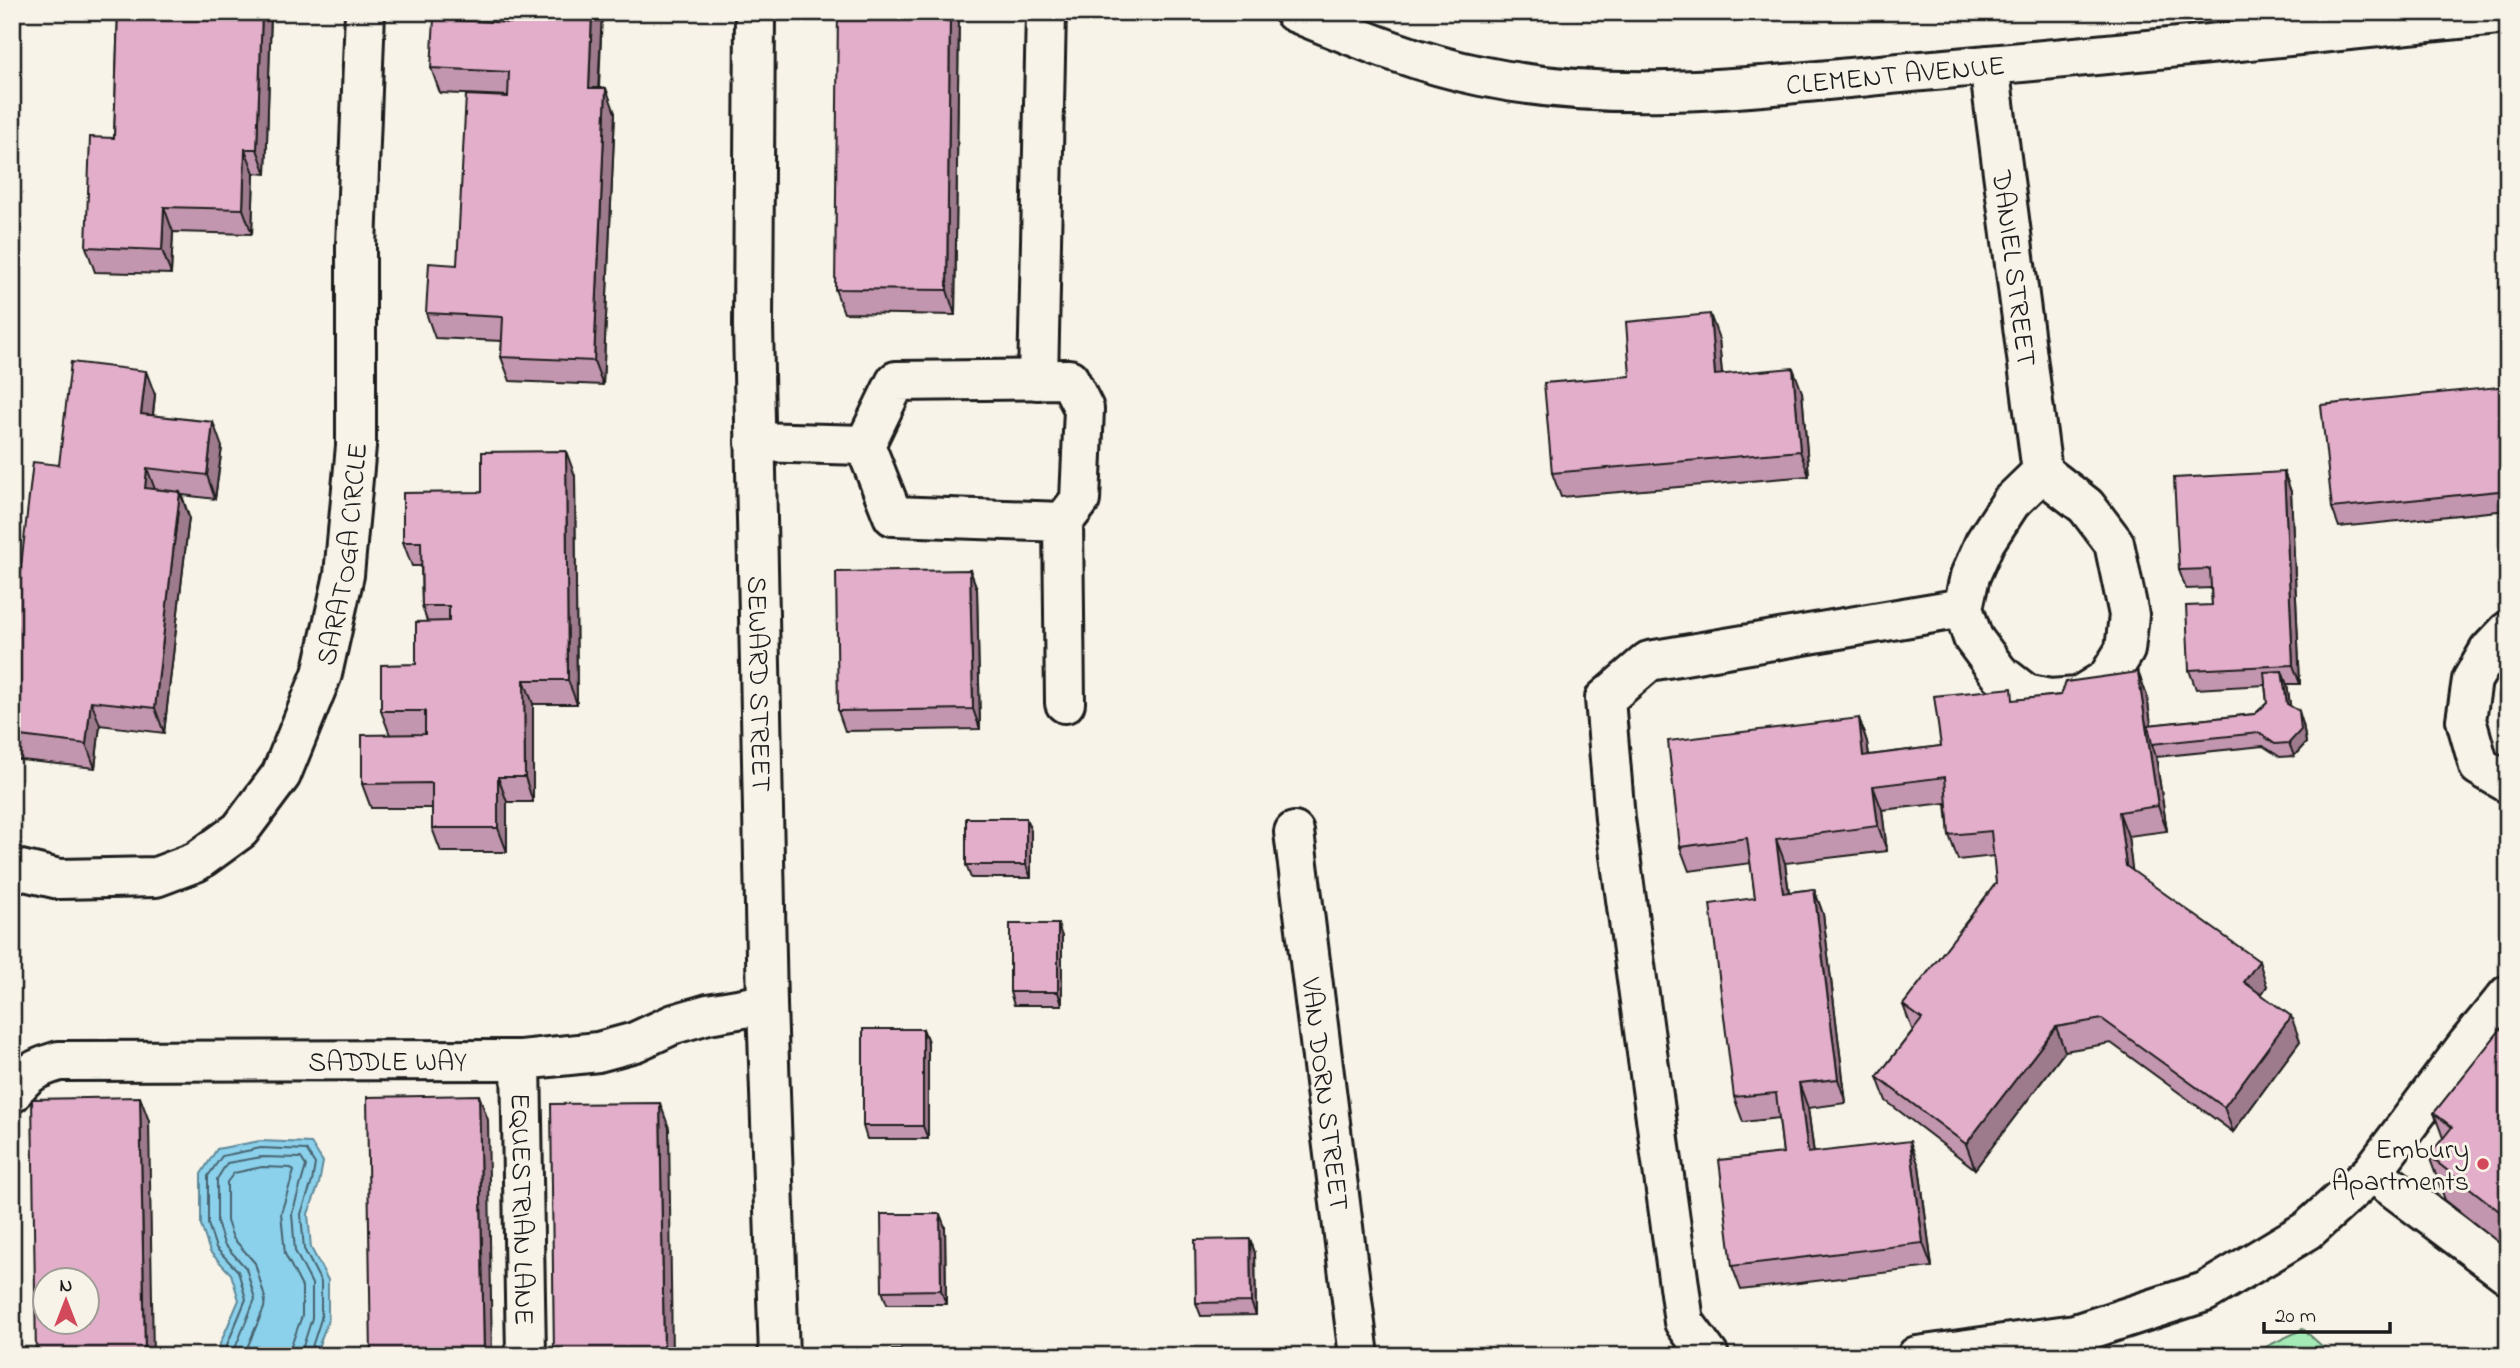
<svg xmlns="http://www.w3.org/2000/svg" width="2520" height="1368" font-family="'Indie Flower',sans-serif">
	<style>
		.green { fill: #a4eab7; stroke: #60836a; stroke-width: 2 }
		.water { fill: #8bd1ec; stroke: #5f8999; stroke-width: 2 }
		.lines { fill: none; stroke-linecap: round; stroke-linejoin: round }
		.shore { stroke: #48646f; stroke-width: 2 }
		.minor-casing { stroke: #1c1c1c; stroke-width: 44 }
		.minor { stroke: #f7f3e8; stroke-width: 38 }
		.wall { fill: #c296ae; stroke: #1c1c1c; stroke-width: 2 }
		.shaded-wall { fill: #9e7a8d; stroke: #1c1c1c; stroke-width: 2 }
		.building { fill: #e2aeca; stroke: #1c1c1c; stroke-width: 2; fill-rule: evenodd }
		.poi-dot { fill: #d1495b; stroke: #f7f3e8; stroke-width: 2.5 }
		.labels { text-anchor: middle; stroke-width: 6; stroke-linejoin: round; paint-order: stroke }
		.street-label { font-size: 28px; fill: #1c1c1c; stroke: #f7f3e8 }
		.poi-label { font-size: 28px; fill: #1c1c1c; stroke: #f7f3e8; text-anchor: end }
	</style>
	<rect width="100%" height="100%" fill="#f7f3e8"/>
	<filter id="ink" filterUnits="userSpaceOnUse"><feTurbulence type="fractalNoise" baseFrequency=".0143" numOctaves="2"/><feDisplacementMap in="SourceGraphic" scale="14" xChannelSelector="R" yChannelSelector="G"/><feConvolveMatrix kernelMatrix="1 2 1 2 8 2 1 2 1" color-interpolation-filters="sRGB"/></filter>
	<g filter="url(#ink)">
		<path class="green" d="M 2303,1329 L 2333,1356 L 2247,1356 Z"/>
		<path class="water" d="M 260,1141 L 311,1143 L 323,1162 L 319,1184 L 308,1214 L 311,1248 L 328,1280 L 328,1320 L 315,1356 L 221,1356 L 220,1344 L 239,1300 L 231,1274 L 210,1252 L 201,1225 L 201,1174 L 217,1149 Z"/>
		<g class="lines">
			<g class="shore">
				<path d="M 227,1356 L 227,1345 L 246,1299 L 238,1271 L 216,1248 L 208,1224 L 208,1176 L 222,1156 L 261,1148 L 306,1150 L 315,1164 L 312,1182 L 301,1214 L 304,1249 L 321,1282 L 321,1319 L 309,1356"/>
				<path d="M 236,1356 L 236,1346 L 255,1299 L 246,1268 L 224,1244 L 217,1222 L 217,1179 L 227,1163 L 262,1157 L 301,1158 L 306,1166 L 292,1214 L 295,1251 L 312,1284 L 312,1318 L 300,1356"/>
				<path d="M 247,1356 L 247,1348 L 264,1308 L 265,1298 L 255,1263 L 233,1238 L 227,1221 L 227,1182 L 234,1173 L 262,1167 L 291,1168 L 294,1171 L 281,1213 L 285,1254 L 302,1287 L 302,1316 L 291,1346 L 290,1356"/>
			</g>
			<g class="minor-casing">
				<g id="minor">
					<path id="s1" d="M 755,12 L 753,325 L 767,1004 L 779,1356"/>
					<path id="s2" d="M 1294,12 C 1355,37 1416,63 1481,76 C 1622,106 1769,85 1911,72 C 2110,55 2309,34 2508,14"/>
					<path id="s3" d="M 1989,65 L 2042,472"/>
					<path d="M 1038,380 L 1046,12"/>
					<path d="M 755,442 L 865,445"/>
					<path d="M 2042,472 L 2086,506 L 2114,543 L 2129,615 L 2125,650 L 2107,679 L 2078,697 L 2050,699 L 2026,694 L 1999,673 L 1973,638 L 1963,608 L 1970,576 L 1985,542 L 2011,502 Z"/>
					<path d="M 1063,522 L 893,516 L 865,445 L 896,381 L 1069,379 L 1084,409 L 1080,500 L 1063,522 L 1065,703"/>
					<path d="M 2508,631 L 2489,651 L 2472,680 L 2466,720 L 2479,766 L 2508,783"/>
					<path id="s4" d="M 1294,832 L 1359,1356"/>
					<path id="s5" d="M 12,868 L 59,879 L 156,877 L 196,862 L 240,830 L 281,775 L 322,674 L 344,575 L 356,446 L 356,246 L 365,12"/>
					<path id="s6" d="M 521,1060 L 526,1356"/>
					<path id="s7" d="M 12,1093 C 26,1073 36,1068 59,1061 L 521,1060 L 598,1052 L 635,1042 L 674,1024 L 708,1014 L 767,1004"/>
					<path d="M 2372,1172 L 2508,1274"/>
					<path d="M 1709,1356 L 1684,1322 L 1615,819 L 1605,699 L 1649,661 L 1963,608"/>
					<path d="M 1917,1356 L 2075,1334 L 2205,1292 L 2308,1230 L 2372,1172 L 2468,1044 L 2508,995"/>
				</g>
			</g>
			<use href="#minor" class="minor"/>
		</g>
		<g class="wall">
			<path d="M 118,12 L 271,12 L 266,174 L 254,173 L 252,234 L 173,232 L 171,274 L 95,272 L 86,247 L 114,138 Z"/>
			<path d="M 511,12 L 602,12 L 599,88 L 615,113 L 603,385 L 510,381 L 501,357 L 502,341 L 435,338 L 426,313 L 457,265 L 508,96 L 440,93 L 431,68 L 511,23 Z"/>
			<path d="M 959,12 L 955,315 L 844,313 L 835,289 Z"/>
			<path d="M 1719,339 L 1722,374 L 1802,392 L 1809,476 L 1561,497 L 1552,473 L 1630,376 Z"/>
			<path d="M 2508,386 L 2508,510 L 2339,527 L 2332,508 Z"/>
			<path d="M 155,395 L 153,415 L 222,447 L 215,499 L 182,495 L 189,517 L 164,733 L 100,725 L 95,768 L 12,759 L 12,644 L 59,465 Z"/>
			<path d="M 2284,472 L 2291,492 L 2300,684 L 2287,684 L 2290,706 L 2303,724 L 2306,743 L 2294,756 L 2280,757 L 2263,746 L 2156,757 L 2167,831 L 2128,836 L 2132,871 L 2267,986 L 2261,995 L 2300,1041 L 2233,1132 L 2111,1043 L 2065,1051 L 1975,1169 L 1886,1101 L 1877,1077 L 1913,1030 L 1912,1029 L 1903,1005 L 1996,883 L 1994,856 L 1958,860 L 1949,835 L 1946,803 L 1882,810 L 1887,851 L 1785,863 L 1789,892 L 1814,889 L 1823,914 L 1846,1103 L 1808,1108 L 1814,1153 L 1919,1166 L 1932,1267 L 1741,1290 L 1732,1266 L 1783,1153 L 1779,1118 L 1743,1122 L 1734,1097 L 1755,898 L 1751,863 L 1689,871 L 1680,847 L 1859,718 L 1867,742 L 1869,755 L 1941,746 L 2016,700 L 2061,695 L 2138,672 L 2147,696 L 2151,725 L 2255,714 L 2267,703 L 2265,685 L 2196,689 L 2189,670 L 2212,605 L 2211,588 L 2186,589 L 2179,570 Z"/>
			<path d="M 575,476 L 577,704 L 533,704 L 533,802 L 507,802 L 507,852 L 441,852 L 432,828 L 432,808 L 371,808 L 362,784 L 390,735 L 381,711 L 416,664 L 427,621 L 422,606 L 421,566 L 412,566 L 403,542 L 482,492 Z"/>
			<path d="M 970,570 L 977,589 L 980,729 L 845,731 L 838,711 Z"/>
			<path d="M 1031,831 L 1031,878 L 971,878 L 966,865 Z"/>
			<path d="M 1062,937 L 1062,1005 L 1014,1005 L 1010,992 Z"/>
			<path d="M 2508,1020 L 2508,1250 L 2445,1200 L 2429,1156 L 2443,1138 L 2434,1113 Z"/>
			<path d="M 923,1029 L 928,1042 L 928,1139 L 867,1139 L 863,1126 Z"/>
			<path d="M 945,1227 L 946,1304 L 887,1304 L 882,1291 Z"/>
			<path d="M 1250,1239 L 1255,1253 L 1256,1315 L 1201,1316 L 1196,1303 Z"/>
		</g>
		<g class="shaded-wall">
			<path d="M 262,12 L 271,12 L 266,174 L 257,149 Z"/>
			<path d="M 592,12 L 602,12 L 597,112 L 589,88 Z"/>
			<path d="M 950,12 L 959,12 L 955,315 L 947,290 Z"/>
			<path d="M 606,88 L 615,113 L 603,385 L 594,361 Z"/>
			<path d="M 245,149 L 254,173 L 252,234 L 243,209 Z"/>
			<path d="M 164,207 L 173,232 L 171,274 L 162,250 Z"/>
			<path d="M 1710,314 L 1719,339 L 1724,399 L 1715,375 Z"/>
			<path d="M 1793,368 L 1802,392 L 1809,476 L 1800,451 Z"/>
			<path d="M 146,371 L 155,395 L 150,439 L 141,414 Z"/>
			<path d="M 213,422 L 222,447 L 215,499 L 207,475 Z"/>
			<path d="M 566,451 L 575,476 L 577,704 L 568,680 Z"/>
			<path d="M 147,468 L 156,492 L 145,488 Z"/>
			<path d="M 2284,472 L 2291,492 L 2300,684 L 2293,665 Z"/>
			<path d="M 180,492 L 189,517 L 164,733 L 155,708 Z"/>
			<path d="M 970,570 L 977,589 L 980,729 L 973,709 Z"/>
			<path d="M 2282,671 L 2287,685 L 2292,717 L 2287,704 Z"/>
			<path d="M 2138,672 L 2147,696 L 2154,744 L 2152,744 L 2156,757 L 2167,831 L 2158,806 Z"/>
			<path d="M 524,680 L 533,704 L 533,802 L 525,777 Z"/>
			<path d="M 91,701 L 100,725 L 95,768 L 86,744 Z"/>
			<path d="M 2299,711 L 2303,724 L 2306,743 L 2294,756 L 2289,743 Z"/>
			<path d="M 1859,718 L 1867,742 L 1872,780 L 1863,756 Z"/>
			<path d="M 498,777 L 507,802 L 507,852 L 498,828 Z"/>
			<path d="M 1873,786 L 1882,810 L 1887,851 L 1878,826 Z"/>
			<path d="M 2119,812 L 2128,836 L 2135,891 L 2126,866 Z"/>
			<path d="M 1026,818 L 1031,831 L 1031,878 L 1026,865 Z"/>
			<path d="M 1776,839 L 1785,863 L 1792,917 L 1783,893 Z"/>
			<path d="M 1814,889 L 1823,914 L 1846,1103 L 1838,1079 Z"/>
			<path d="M 1058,924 L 1062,937 L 1062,1005 L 1058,992 Z"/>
			<path d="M 2259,961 L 2267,986 L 2253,1007 L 2244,982 Z"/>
			<path d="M 2291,1016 L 2300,1041 L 2233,1132 L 2224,1107 Z"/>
			<path d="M 2056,1027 L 2065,1051 L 1975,1169 L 1966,1144 Z"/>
			<path d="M 923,1029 L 928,1042 L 928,1139 L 923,1126 Z"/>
			<path d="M 1799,1083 L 1808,1108 L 1817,1178 L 1808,1153 Z"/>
			<path d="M 479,1095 L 488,1120 L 492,1356 L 484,1356 Z"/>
			<path d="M 140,1097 L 149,1121 L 153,1356 L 145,1356 Z"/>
			<path d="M 660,1103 L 669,1128 L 672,1356 L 664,1356 Z"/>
			<path d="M 1910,1141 L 1919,1166 L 1932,1267 L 1923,1243 Z"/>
			<path d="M 940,1214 L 945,1227 L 946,1304 L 941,1290 Z"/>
			<path d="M 1250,1239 L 1255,1253 L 1256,1315 L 1251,1302 Z"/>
		</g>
		<g class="building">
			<path d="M 118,12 L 262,12 L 257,149 L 245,149 L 243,209 L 164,207 L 162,250 L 86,247 L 90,137 L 114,138 Z"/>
			<path d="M 511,12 L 592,12 L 589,88 L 606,88 L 594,361 L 501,357 L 503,317 L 426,313 L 429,263 L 457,265 L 466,95 L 508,97 L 509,72 L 431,68 L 434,19 L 511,23 Z"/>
			<path d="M 838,12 L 950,12 L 947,290 L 835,289 Z"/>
			<path d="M 1710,314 L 1715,375 L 1793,368 L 1800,451 L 1552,473 L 1544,383 L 1630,376 L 1626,322 Z"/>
			<path d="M 71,362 L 146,371 L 141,414 L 213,422 L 207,475 L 147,468 L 145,488 L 180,492 L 155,708 L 91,701 L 86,744 L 12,735 L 12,644 L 33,462 L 59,465 Z"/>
			<path d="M 2508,386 L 2508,490 L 2332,508 L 2321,405 Z"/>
			<path d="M 566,451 L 568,680 L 524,680 L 525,777 L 498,777 L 498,828 L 432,828 L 432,783 L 362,784 L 362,735 L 425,734 L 425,711 L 381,711 L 381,665 L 416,664 L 416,622 L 449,621 L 449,606 L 422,606 L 421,542 L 403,542 L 403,493 L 482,492 L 482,452 Z"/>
			<path d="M 2284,472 L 2293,665 L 2189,670 L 2186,606 L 2212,605 L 2210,569 L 2179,570 L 2174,478 Z"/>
			<path d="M 970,570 L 973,709 L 838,711 L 836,572 Z"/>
			<path d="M 2282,671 L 2287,704 L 2299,711 L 2301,730 L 2289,743 L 2275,744 L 2259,733 L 2152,744 L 2148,725 L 2255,714 L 2267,703 L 2264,672 Z"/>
			<path d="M 2138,672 L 2158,806 L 2119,812 L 2126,866 L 2259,961 L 2244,982 L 2291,1016 L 2224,1107 L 2102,1019 L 2056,1027 L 1966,1144 L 1877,1077 L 1922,1019 L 1903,1005 L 1996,883 L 1991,831 L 1949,835 L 1945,777 L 1873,786 L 1878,826 L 1776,839 L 1783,893 L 1814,889 L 1838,1079 L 1799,1083 L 1808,1153 L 1910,1141 L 1923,1243 L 1732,1266 L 1719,1160 L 1783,1153 L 1776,1093 L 1734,1097 L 1710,904 L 1755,898 L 1747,838 L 1680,847 L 1668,741 L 1859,718 L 1863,756 L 1941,746 L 1934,696 L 2012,688 L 2013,700 L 2061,695 L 2066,682 Z"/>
			<rect x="966" y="818" width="60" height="47"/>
			<rect x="1010" y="924" width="48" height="68"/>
			<path d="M 2508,1020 L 2508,1218 L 2429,1156 L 2452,1127 L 2434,1113 Z"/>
			<rect x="863" y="1029" width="60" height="97"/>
			<path d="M 479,1095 L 484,1356 L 371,1356 L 367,1097 Z"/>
			<path d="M 140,1097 L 145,1356 L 36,1356 L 32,1099 ZM 46,1280 L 88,1280 L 88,1322 L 46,1322 Z"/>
			<path d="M 660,1103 L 664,1356 L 554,1356 L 551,1104 Z"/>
			<path d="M 881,1214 L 940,1214 L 941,1290 L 882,1291 Z"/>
			<path d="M 1250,1239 L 1251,1302 L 1196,1303 L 1195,1240 Z"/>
			<rect x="892" y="1350" width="59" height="6"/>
		</g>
	</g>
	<circle class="poi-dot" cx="2483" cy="1164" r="7"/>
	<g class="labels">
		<g class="street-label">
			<text dy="10" stroke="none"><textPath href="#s2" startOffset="614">CLEMENT AVENUE</textPath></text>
			<text dy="10" stroke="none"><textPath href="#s3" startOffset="205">DANIEL STREET</textPath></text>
			<text dy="10" stroke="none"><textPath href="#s5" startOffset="542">SARATOGA CIRCLE</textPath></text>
			<text dy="10" stroke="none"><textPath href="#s1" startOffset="672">SEWARD STREET</textPath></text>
			<text dy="10" stroke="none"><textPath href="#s7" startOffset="387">SADDLE WAY</textPath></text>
			<text dy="10" stroke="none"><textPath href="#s4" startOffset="264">VAN DORN STREET</textPath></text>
			<text dy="10" stroke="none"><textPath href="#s6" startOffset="149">EQUESTRIAN LANE</textPath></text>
		</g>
		<g class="poi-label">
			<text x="2469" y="1158">Embury<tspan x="2469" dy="32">Apartments</tspan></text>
		</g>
	</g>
	<rect width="2520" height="1368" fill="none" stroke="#f7f3e8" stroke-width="42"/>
	<rect x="21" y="21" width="2478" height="1326" fill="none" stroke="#1c1c1c" stroke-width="2.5" filter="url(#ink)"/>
	<g transform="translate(66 1301)"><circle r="33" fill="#f7f3e8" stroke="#9f9d96" stroke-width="2"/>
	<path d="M0-5L12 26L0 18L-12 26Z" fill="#d1495b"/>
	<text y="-10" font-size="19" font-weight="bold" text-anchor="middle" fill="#1c1c1c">N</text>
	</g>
	<path d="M2264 1322v10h126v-10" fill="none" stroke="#1c1c1c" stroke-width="3.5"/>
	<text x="2275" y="1322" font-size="21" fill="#1c1c1c" stroke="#f7f3e8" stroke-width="5" paint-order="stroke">20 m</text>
</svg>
